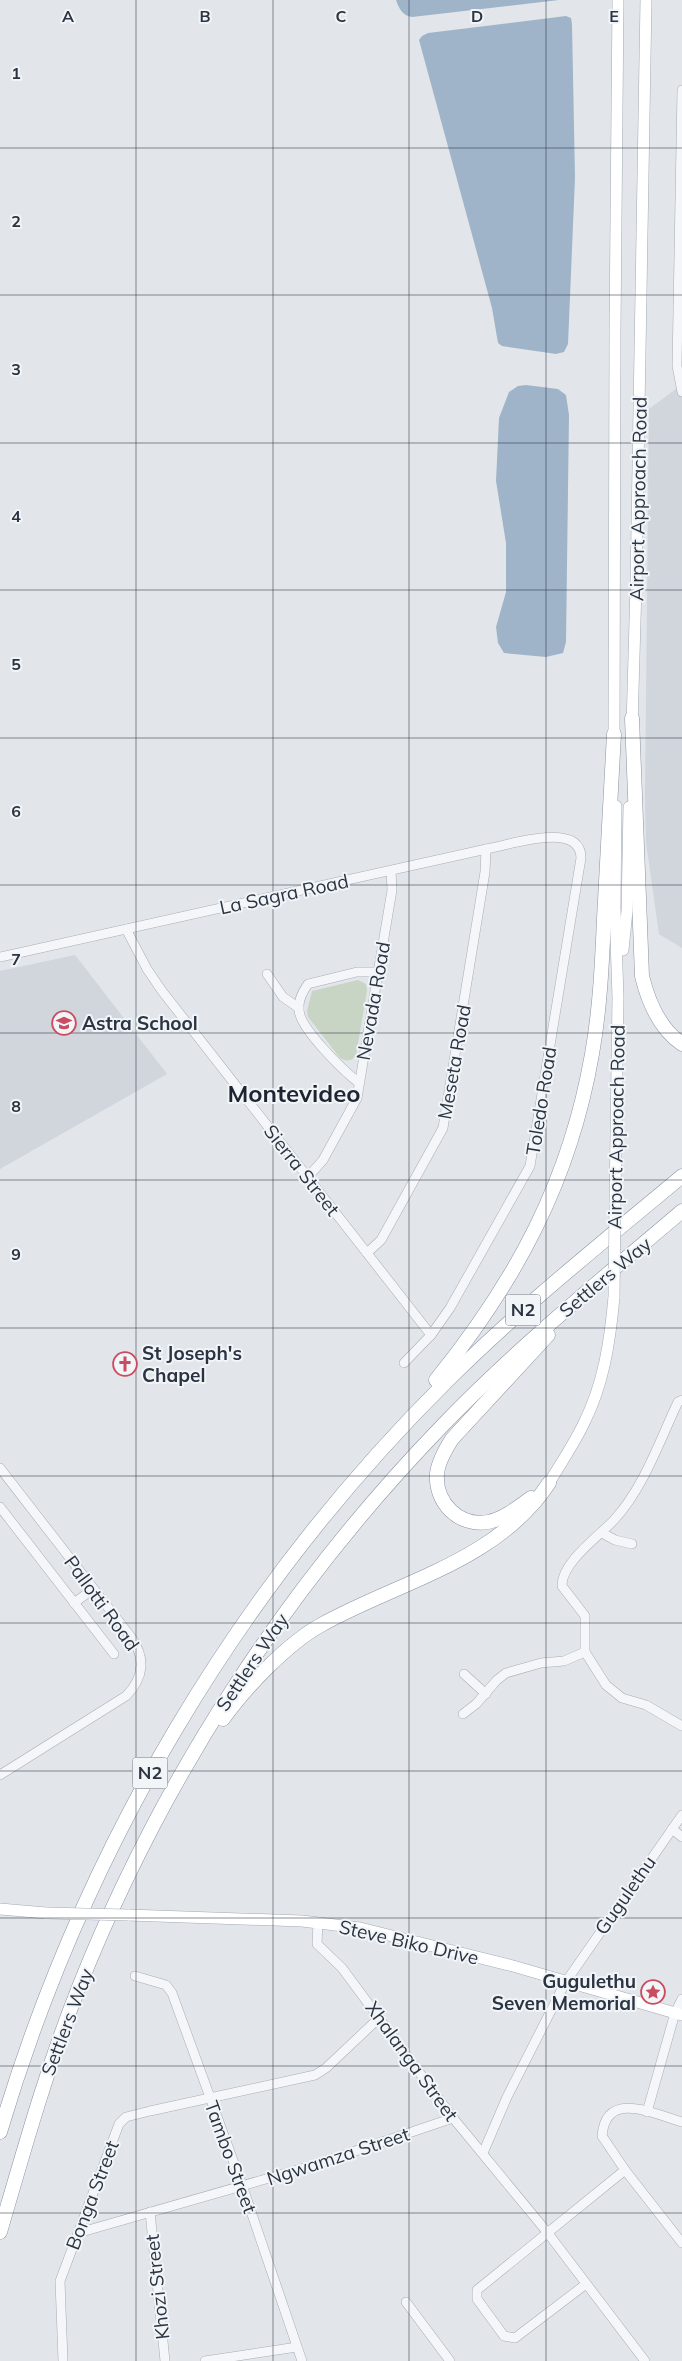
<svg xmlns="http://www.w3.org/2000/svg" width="682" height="2361" font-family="Mulish,sans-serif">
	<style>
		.built { fill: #d1d5dc }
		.green { fill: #c8d4c4 }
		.water { fill: #9fb4c9 }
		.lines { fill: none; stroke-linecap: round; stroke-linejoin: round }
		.minor-casing { stroke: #a7adb4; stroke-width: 10 }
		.major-casing { stroke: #a2aab6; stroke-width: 12 }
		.highway-casing { stroke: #8a93a1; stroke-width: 15 }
		.minor { stroke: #f5f6f9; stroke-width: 9 }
		.major { stroke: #fff; stroke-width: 11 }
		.highway { stroke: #fff; stroke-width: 14 }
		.major-bridge-casing { stroke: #a2aab6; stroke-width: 12; stroke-linecap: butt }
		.major-bridge { stroke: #fff; stroke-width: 11 }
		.grid { fill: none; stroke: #2b3442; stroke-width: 1; stroke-opacity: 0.55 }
		.labels { text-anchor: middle; stroke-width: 4; stroke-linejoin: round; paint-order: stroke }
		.shield { fill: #f2f5f8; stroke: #676e79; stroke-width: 1 }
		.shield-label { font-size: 18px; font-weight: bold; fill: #2b3442 }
		.street-label { font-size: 19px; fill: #2b3442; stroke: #f2f5f8 }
		.poi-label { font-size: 19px; font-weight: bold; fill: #2b3442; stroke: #f2f5f8; text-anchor: start }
		.district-label { font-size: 24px; font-weight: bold; fill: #1d2533; stroke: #f2f5f8 }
		.grid-label { font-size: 16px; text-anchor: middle; font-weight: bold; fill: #2b3442; stroke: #f2f5f8; stroke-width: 4; stroke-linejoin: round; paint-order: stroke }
	</style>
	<rect width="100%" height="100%" fill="#e2e6ea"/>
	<g class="built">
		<path d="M 682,172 L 682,948 L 659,934 L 646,842 L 645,796 L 649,409 L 680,386 Z"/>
		<path d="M 75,955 L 167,1074 L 0,1169 L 0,971 Z"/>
	</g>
	<path class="green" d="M 358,980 L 366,984 L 367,991 L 356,1055 C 353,1061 346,1062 340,1058 L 308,1017 L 307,1011 L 312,991 Z"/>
	<g class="water">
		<path d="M 396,0 L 559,0 L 412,17 C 403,16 399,9 396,0 Z"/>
		<path d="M 566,16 L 571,18 L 572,24 L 575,178 L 568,344 L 564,352 L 556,354 L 502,346 L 498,343 L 492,308 L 419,40 L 422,36 L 428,33 Z"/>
		<path d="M 526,385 L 558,389 L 566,395 L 569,415 L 566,642 L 563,653 L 546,657 L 504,653 L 498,643 L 496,627 L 506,592 L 506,543 L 496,481 L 499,418 L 509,392 L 518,386 Z"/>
	</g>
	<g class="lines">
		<g class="minor-casing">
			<g id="minor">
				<path d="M 682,90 L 677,366 L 682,392"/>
				<path d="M 126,929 L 147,969 L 162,991 L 431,1335"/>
				<path d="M 0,957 L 491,848 C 512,844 581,821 581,858 L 530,1166 L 450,1308 L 431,1335 L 404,1363"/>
				<path d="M 267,974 L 283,997 L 299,1008"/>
				<path d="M 359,1083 C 344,1071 300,1029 299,1010 C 298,1001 303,991 308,984 L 357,972 L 377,972"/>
				<path d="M 307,1178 L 323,1160 L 357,1098 L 392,890 L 391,871"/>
				<path d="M 367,1253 L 381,1240 L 443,1128 L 485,872 L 486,849"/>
				<path d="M 682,1400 L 678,1402 C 659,1442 644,1487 614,1520 C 599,1536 561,1563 562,1586 L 585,1616 L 585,1652 L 606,1685 L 622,1698 L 646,1705 L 682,1726"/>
				<path d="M 0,1468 L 131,1637 C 146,1658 144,1678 126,1696 L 0,1775"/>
				<path d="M 0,1507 L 114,1654"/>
				<path d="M 602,1533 L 615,1540 L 632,1544"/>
				<path d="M 74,1603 L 93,1589"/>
				<path d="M 464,1674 L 486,1694"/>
				<path d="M 463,1714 L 476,1704 L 497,1680 L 506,1673 L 541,1663 L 564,1661 L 585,1652"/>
				<path d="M 672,1829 L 682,1837"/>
				<path d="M 318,1923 L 317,1944 L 342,1968 L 453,2118 L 547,2232 L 645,2361"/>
				<path d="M 135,1976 L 166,1985 L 172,1993 L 242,2185 L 302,2361"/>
				<path d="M 647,2112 L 675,2013 L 682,1999"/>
				<path d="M 682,2122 C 654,2114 606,2089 602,2136 L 625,2170 L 682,2243"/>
				<path d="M 483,2153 L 507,2097 L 565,1983 L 682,1815"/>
				<path d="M 150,2212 L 165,2361"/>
				<path d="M 78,2233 L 311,2166 L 453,2118"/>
				<path d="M 586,2284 L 515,2338 L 504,2336 L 477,2299 L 477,2290 L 482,2286 L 625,2170"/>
				<path d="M 406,2302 L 450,2361"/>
				<path d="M 63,2361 L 60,2281 L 119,2124 L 126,2117 L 150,2111 L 315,2075 L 326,2068 L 380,2017"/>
				<path d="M 205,2361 L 297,2347"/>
			</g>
		</g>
		<g class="major-casing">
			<g id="major">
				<path d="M 632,726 L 636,586 L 646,0"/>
				<path d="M 614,743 L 615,330 L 618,0"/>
				<path d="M 623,950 L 627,911 L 629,807"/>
				<path d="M 615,1204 L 618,998 L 615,908 L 616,806"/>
				<path d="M 549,1483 C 561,1463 574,1444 584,1423 C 604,1383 610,1341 614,1297"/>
				<path d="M 0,1909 L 46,1913"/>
				<path d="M 128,1915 L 302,1921 L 360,1928 L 513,1966 L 682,2015"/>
			</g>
		</g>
		<g class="highway-casing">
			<g id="highway">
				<path d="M 632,718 L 642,976 C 648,1001 660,1029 682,1044"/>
				<path d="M 436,1380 C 516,1281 570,1181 592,1054 C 600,1009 602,964 604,919 C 607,857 611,796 614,734"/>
				<path d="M 531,1498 C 518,1507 504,1519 488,1522 C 459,1527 435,1503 437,1474 C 438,1462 445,1450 452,1439 L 548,1335"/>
				<path d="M 223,1719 C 245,1688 288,1643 321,1625 C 398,1582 498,1561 549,1483"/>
				<path d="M 0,2132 C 84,1849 237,1589 447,1381 C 520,1308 602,1243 682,1176"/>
				<path d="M 0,2232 C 24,2150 47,2067 79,1987 C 162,1778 287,1586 443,1425 C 517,1348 601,1280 682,1211"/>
			</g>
		</g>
		<use href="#minor" class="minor"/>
		<use href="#major" class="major"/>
		<use href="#highway" class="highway"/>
		<g class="major-bridge-casing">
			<g id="major-bridge">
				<path d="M 614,1297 L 615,1204"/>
				<path d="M 46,1913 L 128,1915"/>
			</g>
		</g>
		<use href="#major-bridge" class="major-bridge"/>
	</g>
	<path class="grid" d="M 136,0 L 136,2361M 273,0 L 273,2361M 409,0 L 409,2361M 546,0 L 546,2361M 0,148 L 682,148M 0,295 L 682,295M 0,443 L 682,443M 0,590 L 682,590M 0,738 L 682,738M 0,885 L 682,885M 0,1033 L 682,1033M 0,1180 L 682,1180M 0,1328 L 682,1328M 0,1476 L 682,1476M 0,1623 L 682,1623M 0,1771 L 682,1771M 0,1918 L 682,1918M 0,2066 L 682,2066M 0,2213 L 682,2213"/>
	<defs>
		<g id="school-ring" transform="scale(1.25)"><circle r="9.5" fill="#f2f5f8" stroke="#cb4c61" stroke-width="1.5"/><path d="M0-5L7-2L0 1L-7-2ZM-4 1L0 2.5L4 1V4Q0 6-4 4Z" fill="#cb4c61"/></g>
		<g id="church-ring" transform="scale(1.25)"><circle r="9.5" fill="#f2f5f8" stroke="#cb4c61" stroke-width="1.5"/><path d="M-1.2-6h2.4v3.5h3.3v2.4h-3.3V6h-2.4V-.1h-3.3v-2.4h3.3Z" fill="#cb4c61"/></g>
		<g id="sight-ring" transform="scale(1.25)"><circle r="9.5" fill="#f2f5f8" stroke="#cb4c61" stroke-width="1.5"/><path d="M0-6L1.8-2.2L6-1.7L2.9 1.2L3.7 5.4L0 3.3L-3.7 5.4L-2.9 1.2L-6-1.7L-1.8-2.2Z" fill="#cb4c61"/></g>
	</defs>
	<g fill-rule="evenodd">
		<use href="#school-ring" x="64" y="1023"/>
		<use href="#church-ring" x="125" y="1364"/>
		<use href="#sight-ring" x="653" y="1992"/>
	</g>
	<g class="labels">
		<g class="shield">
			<rect x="505.5" y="1294.5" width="35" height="31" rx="4"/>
			<rect x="132.5" y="1757.5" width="35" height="31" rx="4"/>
		</g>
		<g class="shield-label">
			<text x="523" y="1316">N2</text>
			<text x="150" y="1779">N2</text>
		</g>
		<g class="street-label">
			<text transform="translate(638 499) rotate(-89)" y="7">Airport Approach Road</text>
			<text transform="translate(284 894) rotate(-12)" y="7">La Sagra Road</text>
			<text transform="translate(373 1001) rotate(-80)" y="7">Nevada Road</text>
			<text transform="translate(454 1062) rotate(-80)" y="7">Meseta Road</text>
			<text transform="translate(541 1101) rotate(-81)" y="7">Toledo Road</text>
			<text transform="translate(616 1127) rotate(-89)" y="7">Airport Approach Road</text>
			<text transform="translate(302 1170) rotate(52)" y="7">Sierra Street</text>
			<text transform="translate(605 1277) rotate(-40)" y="7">Settlers Way</text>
			<text transform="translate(102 1603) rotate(54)" y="7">Pallotti Road</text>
			<text transform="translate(252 1662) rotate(-56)" y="7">Settlers Way</text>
			<text transform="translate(625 1895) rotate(-55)" y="7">Gugulethu</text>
			<text transform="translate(409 1942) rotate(13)" y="7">Steve Biko Drive</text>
			<text transform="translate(67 2022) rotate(-69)" y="7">Settlers Way</text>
			<text transform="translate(412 2061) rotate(54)" y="7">Xhalanga Street</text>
			<text transform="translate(338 2156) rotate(-18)" y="7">Ngwamza Street</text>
			<text transform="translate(231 2157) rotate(70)" y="7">Tambo Street</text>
			<text transform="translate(92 2195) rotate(-69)" y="7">Bonga Street</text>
			<text transform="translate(157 2287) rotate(-96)" y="7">Khozi Street</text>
		</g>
		<g class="poi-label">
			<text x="82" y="1030">Astra School</text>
			<text x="142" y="1360">St Joseph's<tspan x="142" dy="22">Chapel</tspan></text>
			<text x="636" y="1988" text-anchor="end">Gugulethu<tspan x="636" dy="22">Seven Memorial</tspan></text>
		</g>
		<g class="district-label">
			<text x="294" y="1102">Montevideo</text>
		</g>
	</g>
	<g class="grid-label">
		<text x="68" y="22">A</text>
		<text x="205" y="22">B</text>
		<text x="341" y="22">C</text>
		<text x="477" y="22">D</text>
		<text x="614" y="22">E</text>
		<text x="16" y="79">1</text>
		<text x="16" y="227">2</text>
		<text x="16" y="375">3</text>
		<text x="16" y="522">4</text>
		<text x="16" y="670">5</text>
		<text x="16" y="817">6</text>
		<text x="16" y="965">7</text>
		<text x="16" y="1112">8</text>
		<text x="16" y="1260">9</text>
	</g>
</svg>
